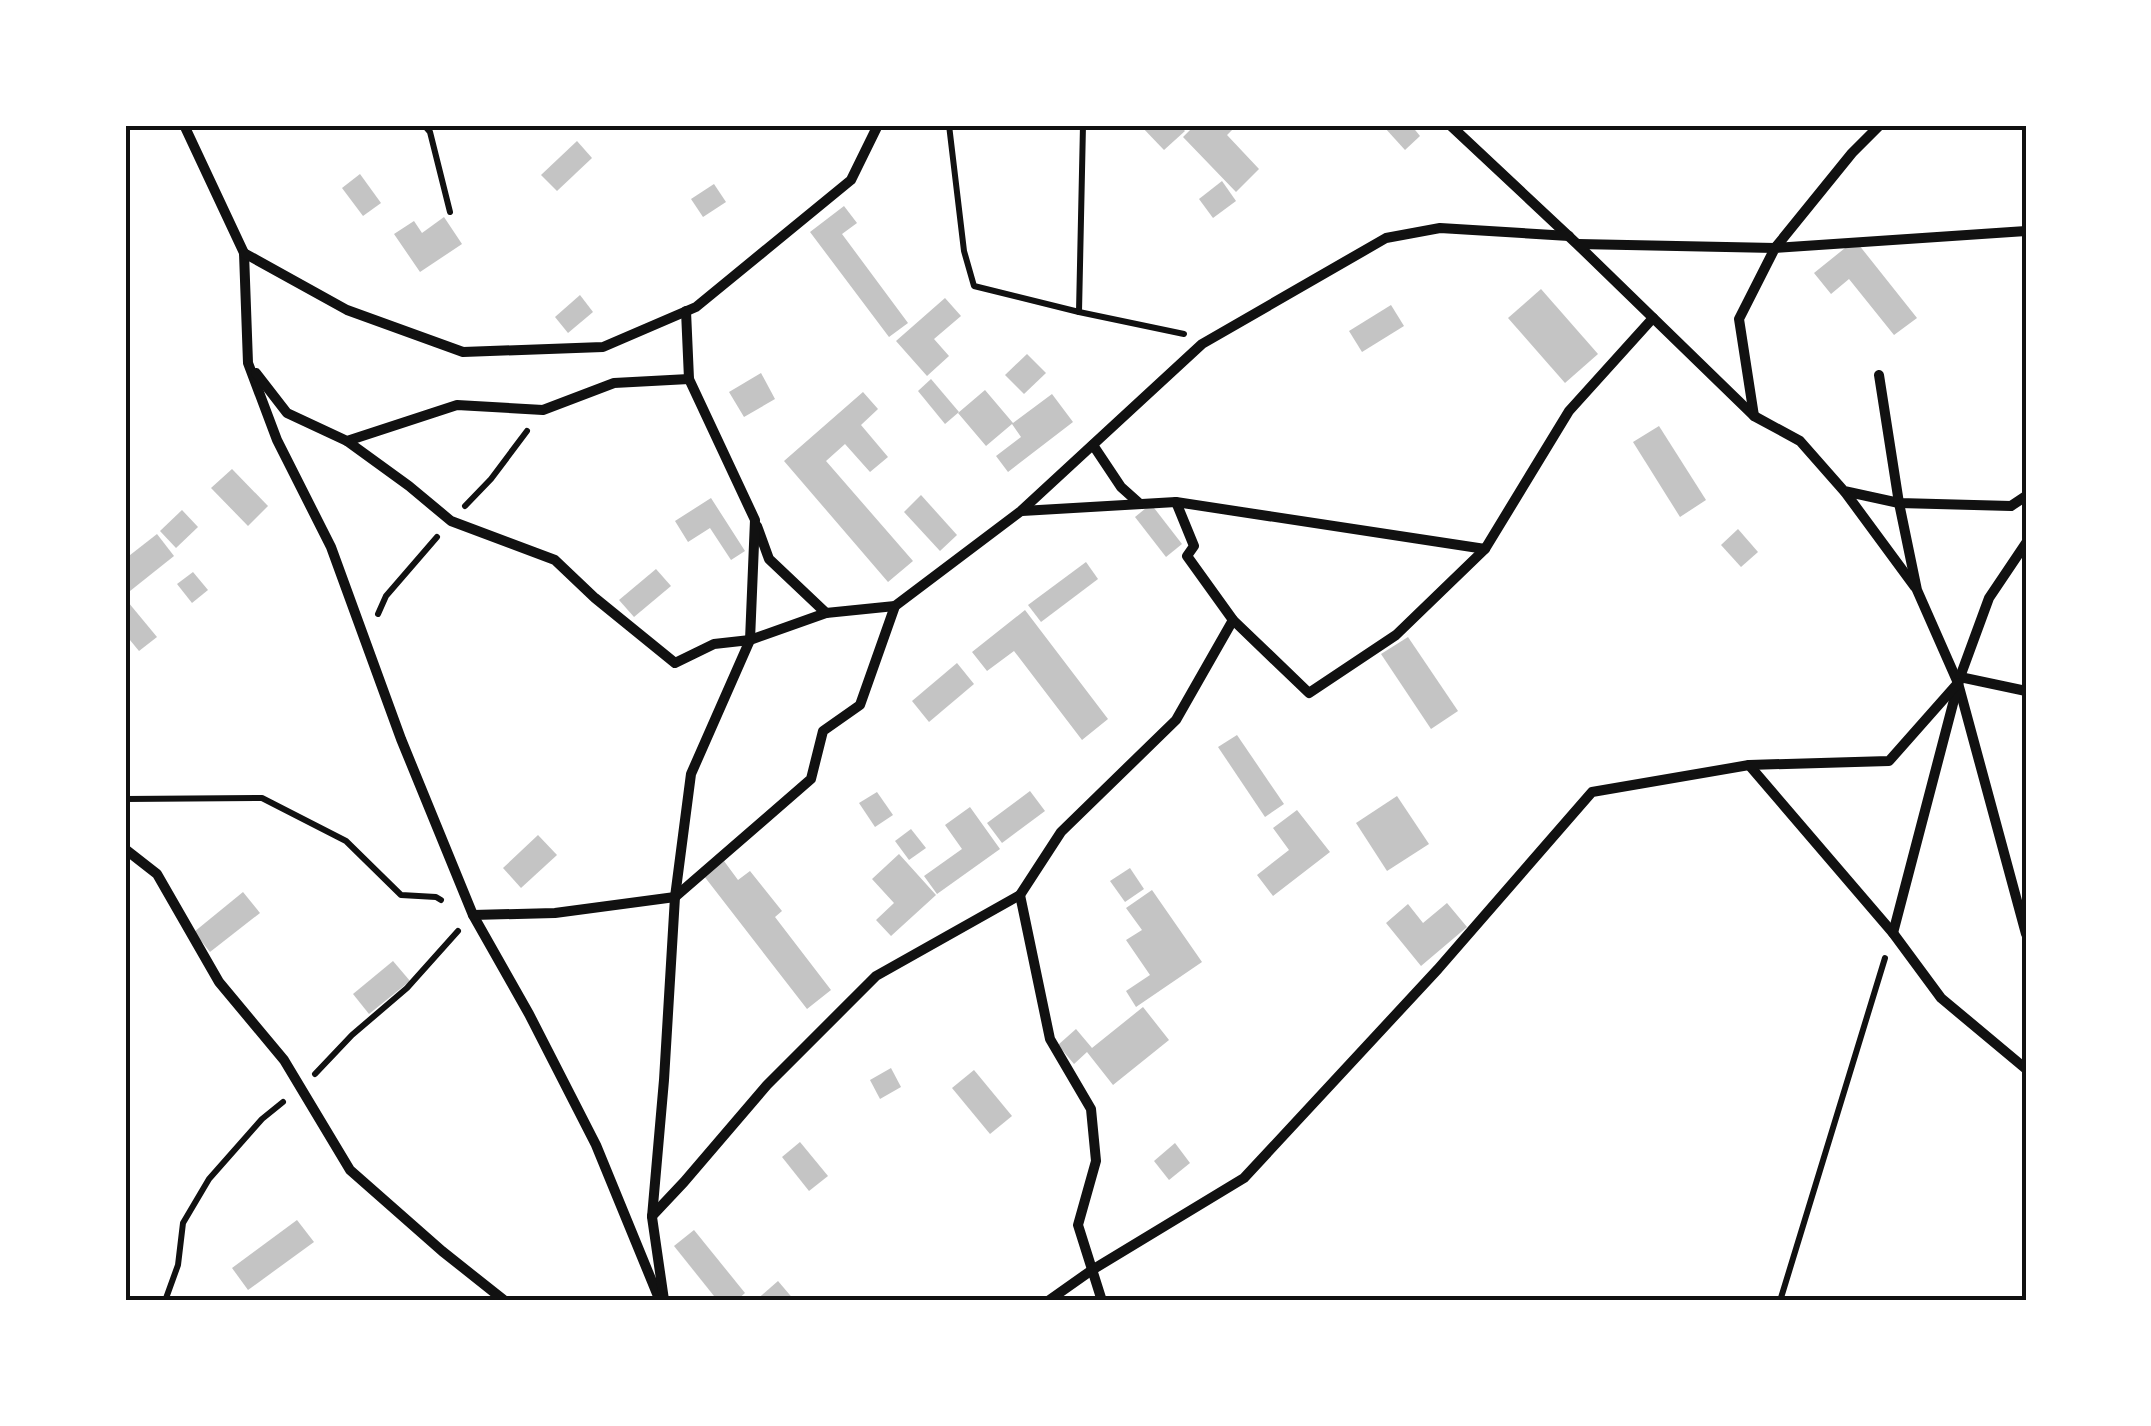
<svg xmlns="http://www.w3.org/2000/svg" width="2151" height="1426" font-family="'Fira Sans Condensed',sans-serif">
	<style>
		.building { fill: #c4c4c4 }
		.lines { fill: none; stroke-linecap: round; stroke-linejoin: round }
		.path { stroke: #111; stroke-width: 6 }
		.minor { stroke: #111; stroke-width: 10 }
		.neatline { fill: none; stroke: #111; stroke-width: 4 }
	</style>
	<rect width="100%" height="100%" fill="#fff"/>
	<g class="building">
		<path d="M 1140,125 L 1179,125 L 1185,131 L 1164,150 Z"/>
		<path d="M 1195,125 L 1237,125 L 1227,135 L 1259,169 L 1236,192 L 1183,137 Z"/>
		<path d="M 1388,125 L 1411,125 L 1420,136 L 1405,150 L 1385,128 Z"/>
		<path d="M 577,141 L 592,158 L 557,191 L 541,175 Z"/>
		<path d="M 360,174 L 381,203 L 363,216 L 342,188 Z"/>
		<path d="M 1222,181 L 1236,201 L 1213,218 L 1199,199 Z"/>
		<path d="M 714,184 L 726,202 L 703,217 L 691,199 Z"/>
		<path d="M 844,206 L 857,223 L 842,234 L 908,323 L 889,337 L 810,232 Z"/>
		<path d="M 444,217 L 462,244 L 420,272 L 394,234 L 414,221 L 422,233 Z"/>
		<path d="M 1855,240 L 1917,318 L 1894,335 L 1849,279 L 1831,294 L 1814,273 Z"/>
		<path d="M 1541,289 L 1598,354 L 1565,383 L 1508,318 Z"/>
		<path d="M 580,295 L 593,312 L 568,333 L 555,317 Z"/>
		<path d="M 945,298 L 961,316 L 934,339 L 949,356 L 927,376 L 896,341 Z"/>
		<path d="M 1391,305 L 1404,326 L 1362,352 L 1349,331 Z"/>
		<path d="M 1027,354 L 1046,373 L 1024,394 L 1005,375 Z"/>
		<path d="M 761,373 L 775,399 L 744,417 L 729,392 Z"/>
		<path d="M 931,379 L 959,412 L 945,424 L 918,391 Z"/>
		<path d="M 985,390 L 1013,423 L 1052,394 L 1073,422 L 1008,472 L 996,456 L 1021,437 L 1012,424 L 986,446 L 958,413 Z"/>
		<path d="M 863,392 L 878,409 L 861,425 L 888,457 L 870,472 L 845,444 L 826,461 L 913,561 L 888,582 L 784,461 Z"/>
		<path d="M 1659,426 L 1706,500 L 1680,517 L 1633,442 Z"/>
		<path d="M 232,469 L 268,506 L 248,526 L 211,488 Z"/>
		<path d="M 921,495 L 957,535 L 940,551 L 904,512 Z"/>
		<path d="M 711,498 L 745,551 L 731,560 L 710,528 L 688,542 L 675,521 Z"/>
		<path d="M 1151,504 L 1182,544 L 1166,557 L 1135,517 Z"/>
		<path d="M 182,510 L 198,527 L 176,548 L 160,531 Z"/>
		<path d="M 1738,529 L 1758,552 L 1741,567 L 1721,545 Z"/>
		<path d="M 157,534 L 174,556 L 125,595 L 125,559 Z"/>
		<path d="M 1086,562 L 1098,579 L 1041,622 L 1028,605 Z"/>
		<path d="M 656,569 L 671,586 L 634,617 L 619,600 Z"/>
		<path d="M 193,572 L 208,590 L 192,603 L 177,584 Z"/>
		<path d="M 128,602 L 157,637 L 139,651 L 125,634 L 125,604 Z"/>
		<path d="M 1025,610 L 1108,719 L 1082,740 L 1014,651 L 987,671 L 972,652 Z"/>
		<path d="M 1408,637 L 1458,711 L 1431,729 L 1381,654 Z"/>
		<path d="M 957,663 L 974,684 L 929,722 L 912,701 Z"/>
		<path d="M 1237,735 L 1284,804 L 1265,817 L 1218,747 Z"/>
		<path d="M 1030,791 L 1045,811 L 1002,843 L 987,823 Z"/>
		<path d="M 877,792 L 893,815 L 875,827 L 859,803 Z"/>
		<path d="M 1397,796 L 1429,844 L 1387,871 L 1356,823 Z"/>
		<path d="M 970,807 L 1000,849 L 937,894 L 924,876 L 962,849 L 945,825 Z"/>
		<path d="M 1297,810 L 1330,852 L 1273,896 L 1257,875 L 1289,850 L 1273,828 Z"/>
		<path d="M 911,829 L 926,848 L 909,860 L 895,841 Z"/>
		<path d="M 538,835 L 557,855 L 521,888 L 503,868 Z"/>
		<path d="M 899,854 L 936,895 L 891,936 L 876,920 L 894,903 L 872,879 Z"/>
		<path d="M 724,861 L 738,880 L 750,871 L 782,911 L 775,917 L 831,990 L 807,1009 L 704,876 Z"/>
		<path d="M 1130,868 L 1144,889 L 1125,902 L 1110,881 Z"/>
		<path d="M 1152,890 L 1202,962 L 1136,1007 L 1126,991 L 1150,975 L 1126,940 L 1142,930 L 1126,908 Z"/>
		<path d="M 243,892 L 260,913 L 210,952 L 194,932 Z"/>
		<path d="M 1447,903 L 1467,927 L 1421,966 L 1386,923 L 1408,904 L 1423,923 Z"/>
		<path d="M 393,961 L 410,981 L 369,1014 L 353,994 Z"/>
		<path d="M 1143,1007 L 1169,1040 L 1113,1085 L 1087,1052 L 1074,1064 L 1058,1045 L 1076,1029 L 1092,1048 Z"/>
		<path d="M 891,1068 L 901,1087 L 880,1099 L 870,1080 Z"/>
		<path d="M 974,1070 L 1012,1116 L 990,1134 L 952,1088 Z"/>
		<path d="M 800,1142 L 828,1176 L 809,1191 L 782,1157 Z"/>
		<path d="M 1175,1143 L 1190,1163 L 1169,1180 L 1154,1161 Z"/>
		<path d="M 297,1220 L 314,1242 L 248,1290 L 232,1268 Z"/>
		<path d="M 694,1230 L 745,1293 L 736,1301 L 718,1301 L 674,1246 Z"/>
		<path d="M 778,1281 L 795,1301 L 755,1301 Z"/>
	</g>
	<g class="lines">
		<g class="path">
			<path d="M 424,125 L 430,132 L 450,212"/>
			<path d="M 949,125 L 964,251 L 974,286 L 1079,312 L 1184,334"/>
			<path d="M 1079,312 L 1083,125"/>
			<path d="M 465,506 L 491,479 L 527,431"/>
			<path d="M 378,614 L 386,596 L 437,537"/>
			<path d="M 125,799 L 262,798 L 346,841 L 401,895 L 436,897 L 441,900"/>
			<path d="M 315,1074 L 352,1035 L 407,988 L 458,931"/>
			<path d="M 165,1301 L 178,1265 L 183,1223 L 209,1179 L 262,1119 L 283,1102"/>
			<path d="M 1780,1301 L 1885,958"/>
		</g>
		<g class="minor">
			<path d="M 184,125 L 244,253 L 248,363 L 277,440 L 331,547 L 401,739 L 473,915 L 529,1014 L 596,1145 L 660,1301"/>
			<path d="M 1450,125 L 1577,244 L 1754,416 L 1800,441 L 1844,491 L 1899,503 L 2011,506 L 2026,496"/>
			<path d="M 1578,244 L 1775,248 L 1852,153 L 1880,125"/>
			<path d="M 244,253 L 347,310 L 463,352 L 603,347 L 696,307 L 851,180 L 878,125"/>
			<path d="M 256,373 L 287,413 L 347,441 L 457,405 L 543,410 L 614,383 L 689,379"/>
			<path d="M 1879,375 L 1899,503 L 1917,590 L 1958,683 L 2026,934"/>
			<path d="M 1754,416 L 1739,319 L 1775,248 L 2026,231"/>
			<path d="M 347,441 L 409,486 L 451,521 L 555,560 L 595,598 L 675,663 L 714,644 L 750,640 L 826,613 L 895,606"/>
			<path d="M 1093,445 L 1121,487 L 1140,504"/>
			<path d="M 1845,492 L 1915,587"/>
			<path d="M 1176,502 L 1194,546 L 1187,556 L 1233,620 L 1309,693 L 1396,635 L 1485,549"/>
			<path d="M 1022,511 L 1176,502 L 1485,549 L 1569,411 L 1653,318"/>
			<path d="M 757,526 L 769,559 L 826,613"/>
			<path d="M 1960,677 L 2026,691"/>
			<path d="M 1749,765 L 1893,933 L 1941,998 L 2026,1069"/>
			<path d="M 125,849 L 157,874 L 219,982 L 284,1060 L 350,1170 L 442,1251 L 505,1301"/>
			<path d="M 1020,895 L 1050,1039 L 1091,1109 L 1096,1161 L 1078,1225 L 1102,1301"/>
			<path d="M 473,915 L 555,913 L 675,897 L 811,779 L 823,731 L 860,705 L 895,606 L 1021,511 L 1202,344 L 1386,238 L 1440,228 L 1569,236"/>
			<path d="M 1893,933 L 1960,677 L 1989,598 L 2026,543"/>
			<path d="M 652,1216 L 684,1182 L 767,1085 L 876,976 L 1020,895 L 1061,832 L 1176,720 L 1233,620"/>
			<path d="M 664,1300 L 652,1217 L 664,1080 L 675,897 L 691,774 L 750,640 L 755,520 L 689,379 L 686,311"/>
			<path d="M 1048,1301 L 1092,1270 L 1244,1178 L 1438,969 L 1592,792 L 1749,765 L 1889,761 L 1958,683"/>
		</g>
	</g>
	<rect width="2151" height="1426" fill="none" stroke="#ffffff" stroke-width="255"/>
	<rect x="128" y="128" width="1896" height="1170" class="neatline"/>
</svg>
